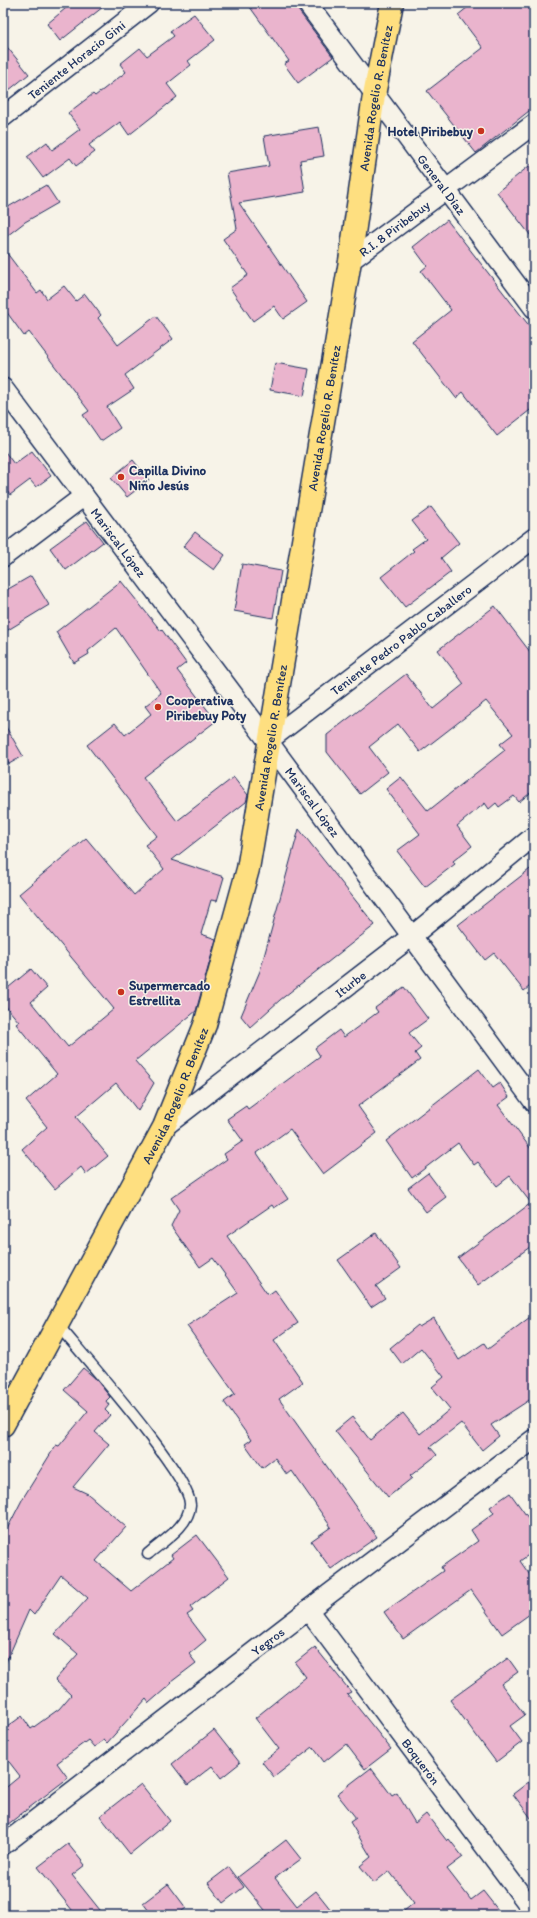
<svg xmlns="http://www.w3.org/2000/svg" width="537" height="1918" font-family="Itim,sans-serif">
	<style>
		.building { fill: #eab4cd; stroke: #1b2f5e }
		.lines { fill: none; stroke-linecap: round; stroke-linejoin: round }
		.service-casing { stroke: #1b2f5e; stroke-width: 13 }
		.minor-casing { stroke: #1b2f5e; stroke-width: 22 }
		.primary-casing { stroke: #1b2f5e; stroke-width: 25 }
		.service { stroke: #f7f3e8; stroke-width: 10 }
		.minor { stroke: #f7f3e8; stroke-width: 19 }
		.primary { stroke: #fedf80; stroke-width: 22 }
		.poi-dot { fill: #c8321e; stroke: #f7f3e8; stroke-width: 1.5 }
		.labels { text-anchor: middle; stroke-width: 3; stroke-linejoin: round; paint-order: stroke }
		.street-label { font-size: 13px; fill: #1b2f5e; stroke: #f7f3e8 }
		.poi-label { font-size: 13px; font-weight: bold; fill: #1b2f5e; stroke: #f7f3e8; text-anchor: start }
	</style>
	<rect width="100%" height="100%" fill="#f7f3e8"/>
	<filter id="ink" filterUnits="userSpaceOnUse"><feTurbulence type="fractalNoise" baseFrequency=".025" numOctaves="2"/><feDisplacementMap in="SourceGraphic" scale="8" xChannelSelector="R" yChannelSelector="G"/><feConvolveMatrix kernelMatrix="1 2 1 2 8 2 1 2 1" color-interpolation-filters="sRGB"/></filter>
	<g filter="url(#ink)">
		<g class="building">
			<path d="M 72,3 L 108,3 L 60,41 L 47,24 Z"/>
			<path d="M 247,3 L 296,3 L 298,10 L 333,57 L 298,83 L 284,64 L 289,61 Z"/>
			<path d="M 473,3 L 534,3 L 534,107 L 476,153 L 427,91 L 483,48 L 458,15 Z"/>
			<path d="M 194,14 L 215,40 L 188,61 L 191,65 L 167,84 L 177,97 L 129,135 L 120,122 L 89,145 L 95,152 L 76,166 L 70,158 L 43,178 L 27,157 L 47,142 L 52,150 L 80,129 L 68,113 L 93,94 L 95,96 L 126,72 L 120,64 L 140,48 L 147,56 L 174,36 L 170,31 Z"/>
			<path d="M 3,42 L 29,74 L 3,95 Z"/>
			<path d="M 319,127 L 324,156 L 300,160 L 305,192 L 239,203 L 307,302 L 283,319 L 274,306 L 253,321 L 230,288 L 248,275 L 223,239 L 237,229 L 227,173 L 269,166 L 264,136 Z"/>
			<path d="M 534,162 L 534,240 L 497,192 Z"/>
			<path d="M 46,185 L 58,203 L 25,222 L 3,239 L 3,210 Z"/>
			<path d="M 447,220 L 534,332 L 534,407 L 497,436 L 463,392 L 456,398 L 412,341 L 451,310 L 421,271 L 427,266 L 413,247 Z"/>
			<path d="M 3,248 L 37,293 L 41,290 L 47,299 L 64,286 L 76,301 L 85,294 L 101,315 L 98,318 L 118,345 L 156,316 L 173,339 L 125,375 L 134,389 L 107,407 L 120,428 L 101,441 L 83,415 L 89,411 L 29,332 L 24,336 L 3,307 Z"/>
			<path d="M 275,363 L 309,369 L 304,396 L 270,390 Z"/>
			<path d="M 3,449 L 14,464 L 32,451 L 51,476 L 36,487 L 30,480 L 10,495 L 3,486 Z"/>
			<path d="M 133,460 L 149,480 L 127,497 L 111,478 Z"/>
			<path d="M 431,507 L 459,543 L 441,558 L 451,572 L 405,607 L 381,577 L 414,551 L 412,549 L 426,539 L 412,521 Z"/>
			<path d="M 87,521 L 103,542 L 66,570 L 50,548 Z"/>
			<path d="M 195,532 L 225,555 L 214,570 L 183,547 Z"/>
			<path d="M 242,564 L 281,571 L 273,618 L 234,611 Z"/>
			<path d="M 31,576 L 49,605 L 3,633 L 3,592 Z"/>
			<path d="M 121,581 L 161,631 L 162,630 L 186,663 L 177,670 L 216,721 L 143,777 L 177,821 L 234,777 L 248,795 L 246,802 L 172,860 L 224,877 L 217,901 L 211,900 L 201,934 L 216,939 L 196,1011 L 135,1061 L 154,1083 L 138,1111 L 116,1083 L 76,1117 L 108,1156 L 86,1174 L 81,1167 L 55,1189 L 22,1149 L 47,1127 L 26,1101 L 57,1074 L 16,1024 L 19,1022 L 3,1003 L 3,992 L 31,969 L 47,988 L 31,1002 L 68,1047 L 114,1009 L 19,894 L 86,838 L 134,895 L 164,869 L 145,845 L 157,836 L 87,745 L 115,723 L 125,735 L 151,714 L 145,706 L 161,693 L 116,628 L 88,651 L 89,654 L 74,663 L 56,632 Z"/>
			<path d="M 495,606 L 534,657 L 534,790 L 519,802 L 514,796 L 499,807 L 496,803 L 489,809 L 485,803 L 457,826 L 472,846 L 453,861 L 455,864 L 425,887 L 397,851 L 420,834 L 386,789 L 401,777 L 428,811 L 505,750 L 500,744 L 513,734 L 486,701 L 420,752 L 398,724 L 369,747 L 388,772 L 360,794 L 327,752 L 327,735 L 406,674 L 433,709 L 464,684 L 438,650 Z"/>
			<path d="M 3,722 L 23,756 L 9,764 L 3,754 Z"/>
			<path d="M 299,829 L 375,925 L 280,1000 L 250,1027 L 241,1016 L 260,971 Z"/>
			<path d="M 534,866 L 534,983 L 524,991 L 494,953 L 485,960 L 458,925 Z"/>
			<path d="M 404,987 L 428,1019 L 409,1033 L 421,1048 L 415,1053 L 420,1060 L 358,1106 L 377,1133 L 323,1174 L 290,1129 L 257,1153 L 288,1199 L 274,1208 L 272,1205 L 227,1236 L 268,1295 L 275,1290 L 298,1323 L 274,1340 L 303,1382 L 279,1399 L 377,1537 L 331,1569 L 311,1541 L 331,1527 L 292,1471 L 287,1475 L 275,1458 L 262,1468 L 245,1444 L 251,1440 L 224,1402 L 235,1394 L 187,1326 L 238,1293 L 213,1258 L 200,1267 L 171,1226 L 179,1210 L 171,1198 L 227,1159 L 224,1154 L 243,1141 L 227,1119 L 246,1106 L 248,1109 L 320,1056 L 315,1048 L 339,1030 L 344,1037 L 378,1012 L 375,1008 Z"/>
			<path d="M 479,1069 L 493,1088 L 500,1083 L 509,1097 L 498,1105 L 534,1153 L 534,1244 L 478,1285 L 458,1258 L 531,1203 L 510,1176 L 497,1186 L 478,1162 L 474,1165 L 458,1143 L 412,1178 L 386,1141 Z"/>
			<path d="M 428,1173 L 446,1197 L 426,1212 L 408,1188 Z"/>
			<path d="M 376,1233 L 401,1268 L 376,1286 L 385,1298 L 371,1307 L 338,1260 Z"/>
			<path d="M 534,1314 L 534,1397 L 491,1425 L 499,1436 L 482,1450 L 461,1423 L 430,1447 L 437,1455 L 410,1476 L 412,1478 L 388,1497 L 335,1431 L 352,1417 L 370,1440 L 403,1413 L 420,1434 L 450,1409 L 432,1387 L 444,1377 L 421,1348 L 402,1364 L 390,1348 L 418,1325 L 419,1327 L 434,1318 L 459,1360 L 484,1343 L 488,1349 Z"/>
			<path d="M 83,1368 L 95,1378 L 110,1397 L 106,1401 L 109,1405 L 105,1410 L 110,1415 L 95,1432 L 109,1444 L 73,1487 L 88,1494 L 126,1527 L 96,1561 L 131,1591 L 173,1558 L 171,1555 L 197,1535 L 229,1577 L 190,1607 L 193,1611 L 187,1615 L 206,1640 L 189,1654 L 196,1663 L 171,1682 L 172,1683 L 149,1703 L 146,1699 L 107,1743 L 104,1740 L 94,1747 L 88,1740 L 57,1763 L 68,1778 L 3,1828 L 3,1790 L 20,1776 L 3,1754 L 3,1730 L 22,1716 L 31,1729 L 59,1709 L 71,1695 L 55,1680 L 78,1654 L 55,1634 L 88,1598 L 61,1575 L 34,1615 L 29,1610 L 3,1669 L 3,1537 L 23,1498 L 56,1445 L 59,1446 L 88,1411 L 64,1390 Z"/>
			<path d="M 510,1493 L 534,1526 L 534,1551 L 520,1561 L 534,1581 L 534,1611 L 502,1634 L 471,1590 L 403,1639 L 384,1612 L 443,1571 L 441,1567 L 478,1541 L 471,1530 L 494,1513 L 490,1507 Z"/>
			<path d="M 315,1647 L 351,1692 L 347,1694 L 391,1749 L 365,1769 L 346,1744 L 324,1762 L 313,1747 L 274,1777 L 262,1762 L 279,1749 L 255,1718 L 306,1677 L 295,1663 Z"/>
			<path d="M 508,1658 L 518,1672 L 501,1684 L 525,1715 L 510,1726 L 522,1742 L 496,1762 L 450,1700 Z"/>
			<path d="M 214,1730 L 240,1763 L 221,1778 L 212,1766 L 188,1785 L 172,1764 Z"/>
			<path d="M 371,1768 L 392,1796 L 397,1793 L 415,1823 L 426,1814 L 447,1841 L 449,1839 L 463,1857 L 447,1869 L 471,1900 L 483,1891 L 502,1915 L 399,1915 L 414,1903 L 389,1871 L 374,1883 L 360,1866 L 371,1857 L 350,1822 L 356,1818 L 337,1794 Z"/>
			<path d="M 534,1778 L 534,1822 L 513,1794 Z"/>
			<path d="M 141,1784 L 170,1821 L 130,1854 L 100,1816 Z"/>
			<path d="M 286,1840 L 301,1859 L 275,1878 L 297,1906 L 316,1891 L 335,1915 L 269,1915 L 238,1877 Z"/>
			<path d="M 68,1844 L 85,1865 L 72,1875 L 104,1915 L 76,1915 L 38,1867 Z"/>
			<path d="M 229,1867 L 244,1887 L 223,1903 L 208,1883 Z"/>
			<path d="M 168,1884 L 186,1908 L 177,1915 L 152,1915 L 143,1903 Z"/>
		</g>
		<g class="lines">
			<g class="service-casing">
				<path id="service" d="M 57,1324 C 80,1352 192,1477 190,1505 C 189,1526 163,1541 148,1554"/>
			</g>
			<g class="minor-casing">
				<g id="minor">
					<path id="s1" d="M 307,3 L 534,308"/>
					<path id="s2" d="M 3,117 L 149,3"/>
					<path id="s3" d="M 350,261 L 534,124"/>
					<path id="s4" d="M 3,388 L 268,741 L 534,1102"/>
					<path d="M 3,557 L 84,496"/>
					<path id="s5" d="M 268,741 L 534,538"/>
					<path id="s6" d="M 164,1127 L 412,936 L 534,836"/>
					<path id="s7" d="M 308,1610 L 534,1912"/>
					<path id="s8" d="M 3,1845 L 308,1610 L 534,1439"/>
				</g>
			</g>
			<g class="primary-casing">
				<g id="primary">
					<path id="s9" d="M 3,1425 L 164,1127 L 205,1025 L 248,869 L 350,261 L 374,95 L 392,3"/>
				</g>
			</g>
			<use href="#service" class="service"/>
			<use href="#minor" class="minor"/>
			<use href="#primary" class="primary"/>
		</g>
	</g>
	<g class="poi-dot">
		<circle cx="481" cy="131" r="4"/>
		<circle cx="121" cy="477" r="4"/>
		<circle cx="158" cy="707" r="4"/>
		<circle cx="121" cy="992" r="4"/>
	</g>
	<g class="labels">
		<g class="street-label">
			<text dy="5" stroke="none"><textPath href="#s2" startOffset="93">Teniente Horacio Gini</textPath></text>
			<text dy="5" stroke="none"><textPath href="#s9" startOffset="1392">Avenida Rogelio R. Benítez</textPath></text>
			<text dy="5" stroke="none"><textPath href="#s1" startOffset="226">General Díaz</textPath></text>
			<text dy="5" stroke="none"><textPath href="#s3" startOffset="55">R.I. 8 Piribebuy</textPath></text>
			<text dy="5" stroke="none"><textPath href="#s9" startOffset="1068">Avenida Rogelio R. Benítez</textPath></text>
			<text dy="5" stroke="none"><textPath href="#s4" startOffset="193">Mariscal López</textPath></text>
			<text dy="5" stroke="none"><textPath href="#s5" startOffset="167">Teniente Pedro Pablo Caballero</textPath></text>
			<text dy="5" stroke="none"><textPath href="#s9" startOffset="744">Avenida Rogelio R. Benítez</textPath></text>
			<text dy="5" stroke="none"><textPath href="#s4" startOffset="517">Mariscal López</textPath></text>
			<text dy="5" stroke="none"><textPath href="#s6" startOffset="235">Iturbe</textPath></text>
			<text dy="5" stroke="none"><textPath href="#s9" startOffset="372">Avenida Rogelio R. Benítez</textPath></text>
			<text dy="5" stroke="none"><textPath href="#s8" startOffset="334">Yegros</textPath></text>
			<text dy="5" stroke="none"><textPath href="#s7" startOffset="189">Boquerón</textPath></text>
		</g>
		<g class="poi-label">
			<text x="473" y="136" text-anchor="end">Hotel Piribebuy</text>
			<text x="129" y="475">Capilla Divino<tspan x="129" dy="15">Niño Jesús</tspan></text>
			<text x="166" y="705">Cooperativa<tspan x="166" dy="15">Piribebuy Poty</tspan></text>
			<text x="129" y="990">Supermercado<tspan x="129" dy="15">Estrellita</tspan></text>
		</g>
	</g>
	<rect width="537" height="1918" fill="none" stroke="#f7f3e8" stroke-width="16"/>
	<rect x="8" y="8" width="521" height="1902" fill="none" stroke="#1b2f5e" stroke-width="1.5" filter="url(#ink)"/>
</svg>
